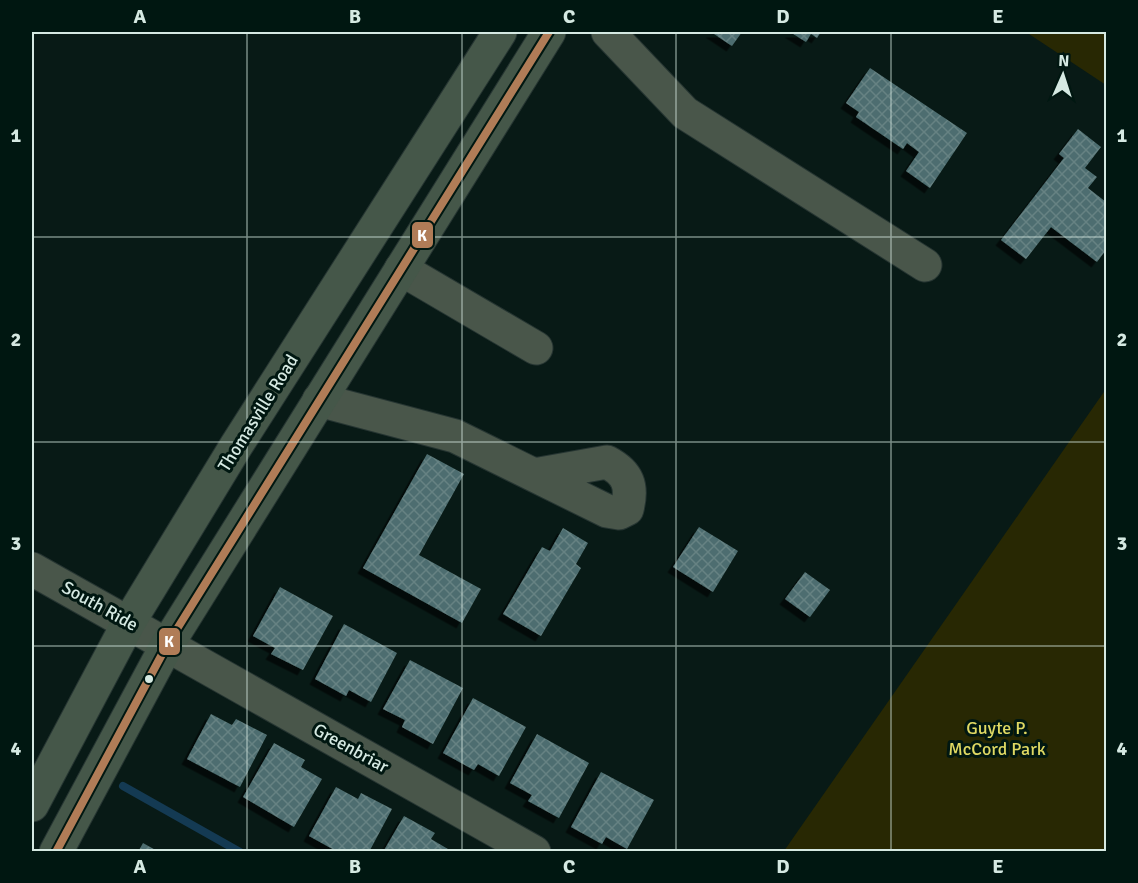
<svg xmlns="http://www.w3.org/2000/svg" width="1138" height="883" font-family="Signika,sans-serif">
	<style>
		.park { fill: #282803 }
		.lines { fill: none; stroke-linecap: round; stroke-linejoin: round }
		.stream { stroke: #143a53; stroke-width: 8 }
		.building { fill: url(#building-cross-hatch); filter: url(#shadow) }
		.minor-casing { stroke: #263532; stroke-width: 35 }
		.major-casing { stroke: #263532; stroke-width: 35 }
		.minor { stroke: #49564a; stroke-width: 33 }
		.major { stroke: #455749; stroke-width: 33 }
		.bus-1-casing { stroke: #001711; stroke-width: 12 }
		.bus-1 { stroke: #b07c57; stroke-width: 8 }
		.grid { fill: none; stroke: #d5e9e2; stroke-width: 1.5; stroke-opacity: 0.55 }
		.bus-dot { fill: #d5e9e2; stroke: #001711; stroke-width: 2 }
		.labels { text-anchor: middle; stroke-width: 6; stroke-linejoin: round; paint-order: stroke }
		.street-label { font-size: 18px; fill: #d5e9e2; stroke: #001711 }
		.park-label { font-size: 18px; fill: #dfd963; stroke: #001711 }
		.line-badge { stroke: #001711; stroke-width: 2 }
		.badge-label { font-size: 16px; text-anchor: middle; font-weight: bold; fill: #fff }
		.neatline { fill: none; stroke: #d5e9e2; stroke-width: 2 }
		.grid-label { font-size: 20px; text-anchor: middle; font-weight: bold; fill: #d5e9e2 }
	</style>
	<defs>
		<pattern id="building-cross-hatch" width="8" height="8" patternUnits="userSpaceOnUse" patternTransform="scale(1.5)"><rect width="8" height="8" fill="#4d6d6f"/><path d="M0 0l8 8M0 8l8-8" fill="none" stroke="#668283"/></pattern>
		<filter id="shadow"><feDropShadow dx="-5.5" dy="5.5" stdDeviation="0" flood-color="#0009"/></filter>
	</defs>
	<rect width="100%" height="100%" fill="#081a16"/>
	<g class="park">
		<path d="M 1026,32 L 1106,32 L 1106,85 Z"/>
		<path d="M 1106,389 L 1106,851 L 784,851 Z"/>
	</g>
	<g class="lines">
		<path class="stream" d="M 123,786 L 240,852"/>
	</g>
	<g class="building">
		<path d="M 711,32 L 742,32 L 732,46 Z"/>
		<path d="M 790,32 L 821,32 L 817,38 L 811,34 L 806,42 Z"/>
		<path d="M 870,68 L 967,133 L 930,188 L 906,171 L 919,152 L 907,143 L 903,149 L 856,117 L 859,112 L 846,103 Z"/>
		<path d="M 1078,129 L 1101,147 L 1085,168 L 1097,177 L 1088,188 L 1106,202 L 1106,250 L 1097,262 L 1051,227 L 1026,259 L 1001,240 L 1064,158 L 1059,154 Z"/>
		<path d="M 427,454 L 464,474 L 419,555 L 481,589 L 462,623 L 363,568 Z"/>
		<path d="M 699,527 L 738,551 L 713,592 L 673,567 Z"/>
		<path d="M 563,528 L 588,543 L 576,564 L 581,568 L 541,636 L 503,614 L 542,547 L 550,551 Z"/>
		<path d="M 805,572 L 830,590 L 810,617 L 785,599 Z"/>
		<path d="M 280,587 L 333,616 L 303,670 L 271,654 L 275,648 L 253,636 Z"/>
		<path d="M 344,624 L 397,653 L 371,702 L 349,690 L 346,696 L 315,679 Z"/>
		<path d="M 410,660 L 463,688 L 433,744 L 402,727 L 405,720 L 383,709 Z"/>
		<path d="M 473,698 L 526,727 L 499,776 L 478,764 L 474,770 L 443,753 Z"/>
		<path d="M 211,714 L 232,725 L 236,719 L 267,735 L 240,787 L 187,759 Z"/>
		<path d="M 537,734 L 589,763 L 559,818 L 528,801 L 532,795 L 510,783 Z"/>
		<path d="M 274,743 L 305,760 L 301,767 L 322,779 L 294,827 L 243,797 Z"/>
		<path d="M 601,772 L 654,800 L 627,849 L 606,837 L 602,844 L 571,827 Z"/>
		<path d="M 336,787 L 358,799 L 361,793 L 392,809 L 369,852 L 338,852 L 309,836 Z"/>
		<path d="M 404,816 L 435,833 L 431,839 L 453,852 L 383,852 Z"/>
		<path d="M 143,843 L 159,852 L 138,852 Z"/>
	</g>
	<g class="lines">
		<g class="minor-casing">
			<g id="minor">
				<path d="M 608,32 L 685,113 L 925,265"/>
				<path d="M 401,269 L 536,348"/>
				<path d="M 319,400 L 455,436 L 607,511 L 619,513 L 627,509 C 633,486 628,473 607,462 L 534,475"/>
				<path d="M 32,569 L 534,852"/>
			</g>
		</g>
		<g class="major-casing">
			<g id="major">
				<path d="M 32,805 L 129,622 L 236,446 L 500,32"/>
				<path d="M 56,852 L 167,645 L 549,32"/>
			</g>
		</g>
		<use href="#minor" class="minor"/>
		<use href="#major" class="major"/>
		<g class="bus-1-casing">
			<path id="bus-1" d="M 56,852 L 167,645 L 549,32"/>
		</g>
		<use href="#bus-1" class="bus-1"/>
	</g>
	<path class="grid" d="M 247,32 L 247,852M 462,32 L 462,852M 676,32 L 676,852M 891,32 L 891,852M 32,237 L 1106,237M 32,442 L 1106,442M 32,646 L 1106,646"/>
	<circle class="bus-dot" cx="149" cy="679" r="5"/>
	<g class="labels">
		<g class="street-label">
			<text transform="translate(258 413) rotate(-58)" y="6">Thomasville Road</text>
			<text transform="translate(100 606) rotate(29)" y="6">South Ride</text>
			<text transform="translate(351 748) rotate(29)" y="6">Greenbriar</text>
		</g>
		<g class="park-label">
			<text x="997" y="734">Guyte P.<tspan x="997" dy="21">McCord Park</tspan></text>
		</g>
	</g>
	<g class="line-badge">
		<rect x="411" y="221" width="23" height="28" rx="6" fill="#b07c57"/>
		<rect x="158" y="627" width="23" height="29" rx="6" fill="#b07c57"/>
	</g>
	<g class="badge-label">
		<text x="422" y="241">K</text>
		<text x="169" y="647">K</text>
	</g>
	<rect width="1138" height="883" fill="none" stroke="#001711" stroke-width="66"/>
	<g transform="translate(1063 75) rotate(3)" stroke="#001711" stroke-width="4.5" paint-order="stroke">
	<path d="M0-4.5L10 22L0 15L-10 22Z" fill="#d5e9e2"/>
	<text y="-9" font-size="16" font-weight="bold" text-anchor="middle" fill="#d5e9e2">N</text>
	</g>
	<rect x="33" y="33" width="1072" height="817" class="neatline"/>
	<g class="grid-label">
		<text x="140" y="23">A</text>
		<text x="355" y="23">B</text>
		<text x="569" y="23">C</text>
		<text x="783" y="23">D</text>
		<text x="998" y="23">E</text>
		<text x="16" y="142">1</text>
		<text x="1122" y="142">1</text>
		<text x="16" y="346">2</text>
		<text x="1122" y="346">2</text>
		<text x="16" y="550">3</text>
		<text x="1122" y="550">3</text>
		<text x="16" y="755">4</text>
		<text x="1122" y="755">4</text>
		<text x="140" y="873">A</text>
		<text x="355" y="873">B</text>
		<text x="569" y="873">C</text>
		<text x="783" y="873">D</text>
		<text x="998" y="873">E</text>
	</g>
</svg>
